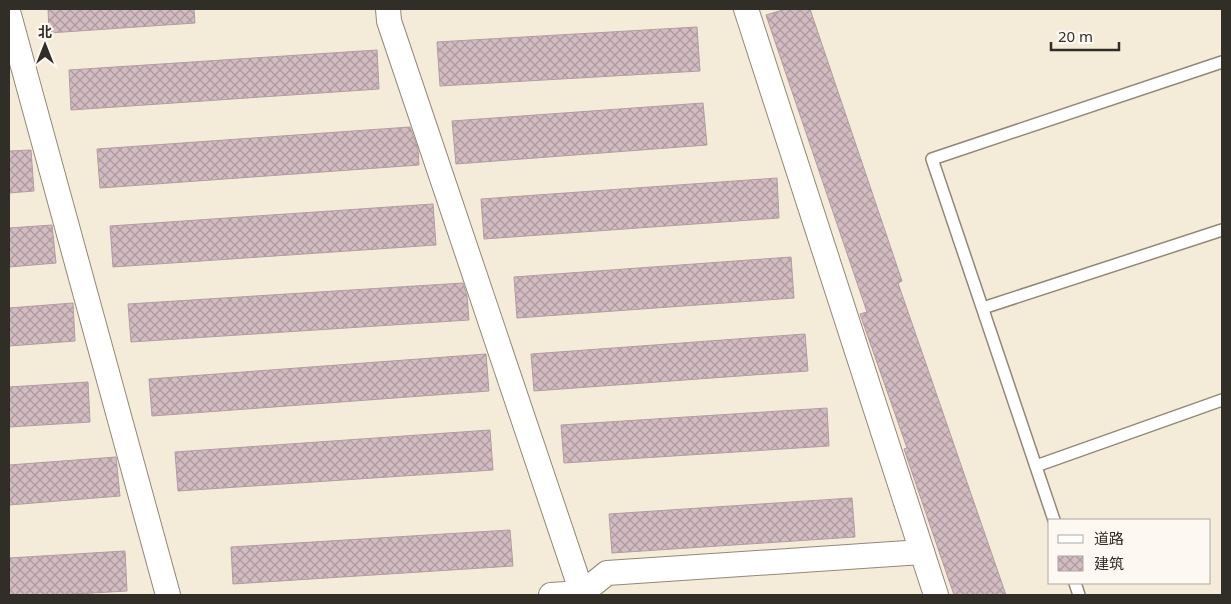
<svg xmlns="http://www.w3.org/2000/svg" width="1231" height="604" font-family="'Noto Sans','Noto Sans SC',sans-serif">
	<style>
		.building { fill: url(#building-cross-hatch); stroke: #b19ca2 }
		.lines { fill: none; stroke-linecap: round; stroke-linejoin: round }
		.service-casing { stroke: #918878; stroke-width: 14 }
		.minor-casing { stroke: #918878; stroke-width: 26 }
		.service { stroke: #fff; stroke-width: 11 }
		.minor { stroke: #fff; stroke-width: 24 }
	</style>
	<defs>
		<pattern id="building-cross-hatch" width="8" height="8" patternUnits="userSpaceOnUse" patternTransform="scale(1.25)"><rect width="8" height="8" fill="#d2bcc2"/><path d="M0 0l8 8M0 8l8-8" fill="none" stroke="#ab999e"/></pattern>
	</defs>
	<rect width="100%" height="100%" fill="#f5ebd9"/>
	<g class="building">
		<path d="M 48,9 L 194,9 L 195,23 L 49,33 Z"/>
		<path d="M 786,9 L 810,9 L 902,281 L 898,283 L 1006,595 L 954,595 L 904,449 L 907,448 L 860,314 L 867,312 L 766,15 Z"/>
		<path d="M 697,27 L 700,71 L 440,86 L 437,42 Z"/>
		<path d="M 377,50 L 379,89 L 71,110 L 69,70 Z"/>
		<path d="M 703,103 L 707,145 L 456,164 L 452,121 Z"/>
		<path d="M 410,127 L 418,149 L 419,165 L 100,188 L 97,149 Z"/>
		<path d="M 31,150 L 34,191 L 9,193 L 9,151 Z"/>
		<path d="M 777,178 L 779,218 L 484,239 L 481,199 Z"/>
		<path d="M 433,204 L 436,245 L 113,267 L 110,226 Z"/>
		<path d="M 52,225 L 56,263 L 9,267 L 9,228 Z"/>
		<path d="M 791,257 L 794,298 L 517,318 L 514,277 Z"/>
		<path d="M 463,283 L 467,296 L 469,320 L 131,342 L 128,304 Z"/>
		<path d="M 73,303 L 75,341 L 9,346 L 9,308 Z"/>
		<path d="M 805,334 L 808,371 L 534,391 L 531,354 Z"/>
		<path d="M 486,354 L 489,391 L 152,416 L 149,379 Z"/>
		<path d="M 88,382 L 90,422 L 9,427 L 9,387 Z"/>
		<path d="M 827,408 L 829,446 L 564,463 L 561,425 Z"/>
		<path d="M 490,430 L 493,470 L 178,491 L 175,452 Z"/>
		<path d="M 116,457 L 120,496 L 9,505 L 9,465 Z"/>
		<path d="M 852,498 L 855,537 L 612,553 L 609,514 Z"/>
		<path d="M 510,530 L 513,566 L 233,584 L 231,547 Z"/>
		<path d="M 125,551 L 127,591 L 58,595 L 9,595 L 9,558 Z"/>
	</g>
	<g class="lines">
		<g class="service-casing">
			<g id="service">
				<path d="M 983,308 L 1222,230"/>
				<path d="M 1036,466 L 1222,400"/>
				<path d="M 1054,520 L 932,159 L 1222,62"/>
				<path d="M 1075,583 L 1079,595"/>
			</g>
		</g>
		<g class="minor-casing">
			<g id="minor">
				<path d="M 388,9 L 389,21 L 582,593 L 585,595"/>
				<path d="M 746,9 L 936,595"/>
				<path d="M 9,15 L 168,595"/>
				<path d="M 551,595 L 582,593 L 607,573 L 922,552"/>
			</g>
		</g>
		<use href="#service" class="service"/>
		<use href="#minor" class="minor"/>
	</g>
	<rect width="1231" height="604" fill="none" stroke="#312e27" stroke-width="20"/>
	<rect x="1048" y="519" width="162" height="65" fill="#fdf9f2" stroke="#aba8a1"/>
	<rect x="1058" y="535" width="25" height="8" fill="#ffffff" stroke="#aba8a1"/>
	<text x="1094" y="544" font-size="15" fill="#312e27">道路</text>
	<rect x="1058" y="556" width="25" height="15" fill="url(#building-cross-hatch)" stroke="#aba8a1"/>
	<text x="1094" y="569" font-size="15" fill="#312e27">建筑</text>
	<g transform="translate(45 45)" stroke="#fdf9f2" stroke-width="4" paint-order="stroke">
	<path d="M0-4L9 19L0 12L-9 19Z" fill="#312e27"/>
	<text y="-8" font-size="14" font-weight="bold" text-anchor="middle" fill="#312e27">北</text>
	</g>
	<path d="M1051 42v8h68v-8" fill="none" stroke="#312e27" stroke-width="2.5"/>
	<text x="1058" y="42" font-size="15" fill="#312e27" stroke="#fdf9f2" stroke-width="4" paint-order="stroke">20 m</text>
</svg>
